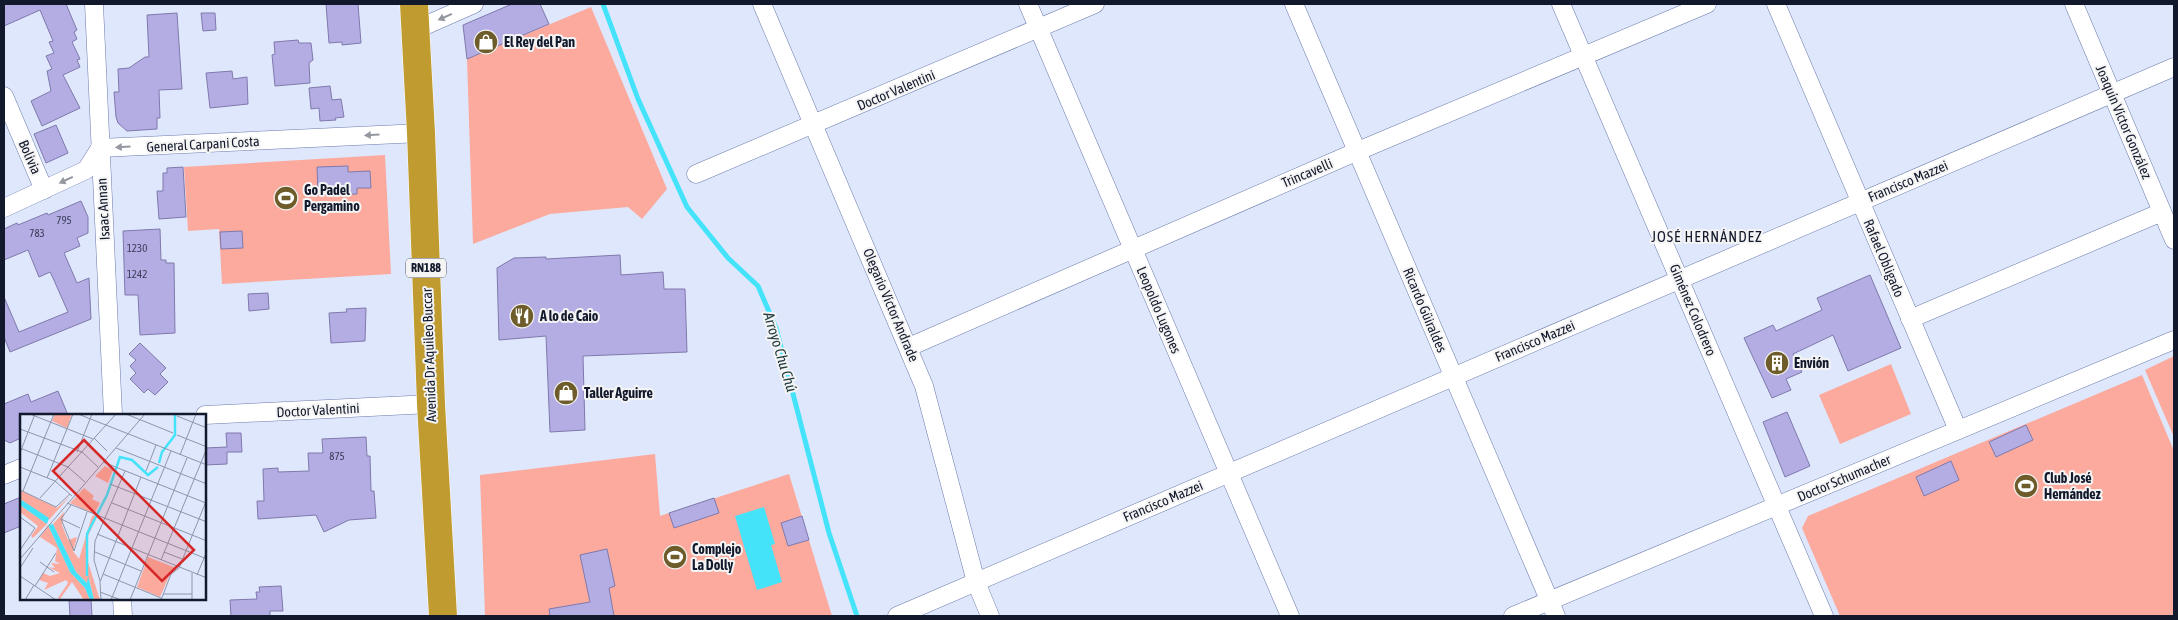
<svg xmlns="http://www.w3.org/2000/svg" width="2178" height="620" font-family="'Asap Condensed',sans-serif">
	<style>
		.green { fill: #fbaa9d }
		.water { fill: #45e3fa }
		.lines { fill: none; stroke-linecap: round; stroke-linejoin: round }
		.stream { stroke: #45e3fa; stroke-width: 5 }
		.building { fill: #b3ade3; stroke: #7f79ac }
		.street-casing { stroke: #6b7bab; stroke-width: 19 }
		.highway-casing { stroke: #fff; stroke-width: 29 }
		.street { stroke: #fff; stroke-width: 18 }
		.highway { stroke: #c09c30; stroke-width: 28 }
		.oneway { fill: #9598a0 }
		.labels { text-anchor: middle; stroke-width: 4; stroke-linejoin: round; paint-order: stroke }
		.number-label { font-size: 11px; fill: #3b3e5a }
		.shield { fill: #f4f4f4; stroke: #565b68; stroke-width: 1 }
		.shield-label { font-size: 12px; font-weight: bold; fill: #13192c }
		.poi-label { font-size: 14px; font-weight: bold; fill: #13192c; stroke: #f4f4f4; text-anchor: start }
		.street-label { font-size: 14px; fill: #13192c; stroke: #f4f4f4 }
		.neighbourhood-label { font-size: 15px; letter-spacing: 1px; fill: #13192c; stroke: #f4f4f4 }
		.water-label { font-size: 15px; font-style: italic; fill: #233d41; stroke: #f4f4f4 }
		.inset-river { fill: none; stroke: #45e3fa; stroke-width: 2.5 }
		.inset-road { fill: none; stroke: #8d95a9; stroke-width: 1 }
		.view { fill: #d62828; fill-opacity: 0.15; stroke: #d62828; stroke-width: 2.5 }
		.inset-edge { fill: none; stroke: #13192c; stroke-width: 2.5 }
	</style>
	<rect width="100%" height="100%" fill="#dfe7fd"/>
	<g class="green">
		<path d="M 591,7 L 667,189 L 642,219 L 628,207 L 550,214 L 473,244 L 467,59 Z"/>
		<path d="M 385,155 L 391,274 L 222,284 L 219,229 L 188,231 L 184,167 Z"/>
		<path d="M 2174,356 L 2174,437 L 2145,370 Z"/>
		<path d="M 1891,364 L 1911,414 L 1840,444 L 1819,395 Z"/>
		<path d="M 2142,375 L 2174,451 L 2174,616 L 1840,616 L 1802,528 L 1808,516 Z"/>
		<path d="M 655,454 L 660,516 L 789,474 L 832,616 L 485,616 L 480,475 Z"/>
	</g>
	<path class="water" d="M 764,507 L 775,544 L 771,545 L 782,582 L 757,590 L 735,516 Z"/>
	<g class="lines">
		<path class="stream" d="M 603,4 L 638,99 L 687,207 L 728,258 L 758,286 L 776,328 L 829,533 L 857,616"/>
	</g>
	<g class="building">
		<path d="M 4,4 L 66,4 L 77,30 L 74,32 L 77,39 L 72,42 L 80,59 L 77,60 L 80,67 L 63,75 L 80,108 L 42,126 L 31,101 L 51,91 L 47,71 L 52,69 L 46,56 L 54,53 L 49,42 L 53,41 L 40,10 L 4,26 Z"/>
		<path d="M 326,4 L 358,4 L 361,43 L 342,45 L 342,42 L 329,43 Z"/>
		<path d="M 512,4 L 540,4 L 549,24 L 467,59 L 463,25 Z"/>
		<path d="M 177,13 L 182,89 L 159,90 L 160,118 L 157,118 L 157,129 L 127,131 L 118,123 L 116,117 L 114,92 L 119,92 L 118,69 L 129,68 L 145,57 L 149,57 L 147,15 Z"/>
		<path d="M 201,13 L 215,13 L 216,30 L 203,31 Z"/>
		<path d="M 298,40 L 299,43 L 311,43 L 313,60 L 309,63 L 310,83 L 275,86 L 272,55 L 275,54 L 274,42 Z"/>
		<path d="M 232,71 L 233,79 L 247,77 L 248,104 L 210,108 L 206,73 Z"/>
		<path d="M 330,86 L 332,100 L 341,99 L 344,117 L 335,118 L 336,120 L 320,121 L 319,108 L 311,109 L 309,88 Z"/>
		<path d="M 56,125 L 68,153 L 46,163 L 34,134 Z"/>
		<path d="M 348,166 L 348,172 L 370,171 L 371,188 L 357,188 L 357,194 L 318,195 L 317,167 Z"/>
		<path d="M 183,167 L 186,217 L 159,219 L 157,191 L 163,191 L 163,173 L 167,173 L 167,168 Z"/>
		<path d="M 81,201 L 88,217 L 88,233 L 77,238 L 80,246 L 64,253 L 77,283 L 89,278 L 91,319 L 10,352 L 4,337 L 4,297 L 19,332 L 68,312 L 53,278 L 50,272 L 39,277 L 28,250 L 4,260 L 4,229 L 17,223 L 18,225 L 47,213 L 48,215 Z"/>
		<path d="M 160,229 L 161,260 L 166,260 L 166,263 L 174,263 L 175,333 L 140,335 L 138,295 L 125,295 L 123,231 Z"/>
		<path d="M 242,231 L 243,248 L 221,249 L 220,232 Z"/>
		<path d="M 620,255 L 621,275 L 663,272 L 664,289 L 685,289 L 687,352 L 583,356 L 585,430 L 550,432 L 546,336 L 499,340 L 497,268 L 514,258 L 546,257 L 546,259 Z"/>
		<path d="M 1870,275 L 1901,348 L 1848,371 L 1833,335 L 1793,354 L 1802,372 L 1786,379 L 1791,390 L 1772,398 L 1744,338 L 1773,325 L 1776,331 L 1822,310 L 1817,298 Z"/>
		<path d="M 268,293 L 269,309 L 249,311 L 248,294 Z"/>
		<path d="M 366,308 L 365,341 L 331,343 L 329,313 L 347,312 L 346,309 Z"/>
		<path d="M 140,343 L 166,368 L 160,374 L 168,382 L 155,395 L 148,389 L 144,393 L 130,379 L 136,373 L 130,366 L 136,360 L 129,354 Z"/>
		<path d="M 58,391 L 68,415 L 21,415 L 21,438 L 10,443 L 4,440 L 4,404 L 28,394 L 31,402 Z"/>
		<path d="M 1787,412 L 1810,466 L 1785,477 L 1763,422 Z"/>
		<path d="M 2026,425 L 2033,440 L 1996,457 L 1989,442 Z"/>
		<path d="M 226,433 L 241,433 L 242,452 L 227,452 L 227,464 L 205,465 L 205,448 L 227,447 Z"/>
		<path d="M 366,437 L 367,456 L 370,456 L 371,491 L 374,491 L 376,518 L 349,520 L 324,532 L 316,515 L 258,519 L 257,501 L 264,501 L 263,469 L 278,468 L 278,472 L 309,471 L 308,453 L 323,453 L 322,439 Z"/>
		<path d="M 1951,461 L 1959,480 L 1924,496 L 1916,477 Z"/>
		<path d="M 21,497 L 21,526 L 4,533 L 4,504 Z"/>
		<path d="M 714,498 L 719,513 L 674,528 L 669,513 Z"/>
		<path d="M 802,516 L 809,540 L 788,546 L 781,523 Z"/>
		<path d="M 607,549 L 615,586 L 609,588 L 614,616 L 550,616 L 549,609 L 590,602 L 580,555 Z"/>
		<path d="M 281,586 L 283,611 L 270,611 L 270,616 L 231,616 L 230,600 L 257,599 L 256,592 L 260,592 L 259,587 Z"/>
		<path d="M 69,599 L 91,599 L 92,616 L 70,616 Z"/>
	</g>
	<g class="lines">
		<g class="street-casing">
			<g id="street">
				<path d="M 94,4 L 113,415"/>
				<path d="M 762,4 L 924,386 L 976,582 L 990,616"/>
				<path d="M 1028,4 L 1290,616"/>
				<path d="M 1294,4 L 1556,616"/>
				<path d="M 1561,4 L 1824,616"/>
				<path d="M 1776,4 L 1958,430"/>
				<path d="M 2074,4 L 2174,240"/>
				<path d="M 415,30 L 474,4"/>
				<path d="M 4,96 L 44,190"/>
				<path d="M 100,148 L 421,133"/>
				<path d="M 696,174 L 1095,4"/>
				<path d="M 4,208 L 86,170 L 100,148"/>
				<path d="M 1910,319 L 2162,212"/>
				<path d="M 909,347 L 1358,151 L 1707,4"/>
				<path d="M 205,415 L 431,404"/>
				<path d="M 4,475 L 21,468"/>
				<path d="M 122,599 L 123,616"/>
				<path d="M 897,616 L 2174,67"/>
				<path d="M 1513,616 L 2174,340"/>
			</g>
		</g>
		<g class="highway-casing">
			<path id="highway" d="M 414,4 L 421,133 L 431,404 L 443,616"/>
		</g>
		<use href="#street" class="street"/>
		<use href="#highway" class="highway"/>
	</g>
	<defs><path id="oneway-solid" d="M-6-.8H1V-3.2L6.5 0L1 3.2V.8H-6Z" transform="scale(1.25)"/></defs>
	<g class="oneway">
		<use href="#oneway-solid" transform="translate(445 17) rotate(156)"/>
		<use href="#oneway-solid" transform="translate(372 135) rotate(177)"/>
		<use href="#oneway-solid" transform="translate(123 147) rotate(177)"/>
		<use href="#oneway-solid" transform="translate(66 180) rotate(155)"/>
	</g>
	<defs>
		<g id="shop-disc" transform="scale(1.25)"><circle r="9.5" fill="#6e5c2b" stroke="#f4f4f4"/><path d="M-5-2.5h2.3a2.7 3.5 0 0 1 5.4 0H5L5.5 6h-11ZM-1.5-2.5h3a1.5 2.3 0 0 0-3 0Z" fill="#fff"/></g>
		<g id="stadium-disc" transform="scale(1.25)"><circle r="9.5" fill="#6e5c2b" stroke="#f4f4f4"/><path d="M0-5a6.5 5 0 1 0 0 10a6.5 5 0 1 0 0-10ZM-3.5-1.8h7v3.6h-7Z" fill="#fff"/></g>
		<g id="restaurant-disc" transform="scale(1.25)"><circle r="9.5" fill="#6e5c2b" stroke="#f4f4f4"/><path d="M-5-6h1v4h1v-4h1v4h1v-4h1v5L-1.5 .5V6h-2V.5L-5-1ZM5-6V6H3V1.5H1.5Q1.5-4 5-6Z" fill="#fff"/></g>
		<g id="building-disc" transform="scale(1.25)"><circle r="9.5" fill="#6e5c2b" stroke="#f4f4f4"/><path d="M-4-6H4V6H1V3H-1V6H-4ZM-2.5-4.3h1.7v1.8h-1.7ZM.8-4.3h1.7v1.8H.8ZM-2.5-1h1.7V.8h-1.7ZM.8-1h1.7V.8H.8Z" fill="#fff"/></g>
	</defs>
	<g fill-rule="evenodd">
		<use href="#shop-disc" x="486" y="42"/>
		<use href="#stadium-disc" x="286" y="198"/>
		<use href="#restaurant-disc" x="522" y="316"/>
		<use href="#building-disc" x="1777" y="363"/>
		<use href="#shop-disc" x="566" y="393"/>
		<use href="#stadium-disc" x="2026" y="486"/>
		<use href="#stadium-disc" x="675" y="557"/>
	</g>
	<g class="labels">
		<g class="number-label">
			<text x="64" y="224">795</text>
			<text x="37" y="237">783</text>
			<text x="137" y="252">1230</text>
			<text x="137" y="278">1242</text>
			<text x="337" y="460">875</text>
		</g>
		<rect class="shield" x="406" y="258.5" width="40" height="19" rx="4"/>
		<g class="shield-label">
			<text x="426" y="272">RN188</text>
		</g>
		<g class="poi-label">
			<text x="504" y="47">El Rey del Pan</text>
			<text x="304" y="195">Go Padel<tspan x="304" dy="16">Pergamino</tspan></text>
			<text x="540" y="321">A lo de Caio</text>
			<text x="1794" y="368">Envión</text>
			<text x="584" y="398">Taller Aguirre</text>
			<text x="2044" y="483">Club José<tspan x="2044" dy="16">Hernández</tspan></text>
			<text x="692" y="554">Complejo<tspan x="692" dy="16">La Dolly</tspan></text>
		</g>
		<g class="street-label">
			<text transform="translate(896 90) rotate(-23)" y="5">Doctor Valentini</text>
			<text transform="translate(2124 122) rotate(67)" y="5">Joaquín Víctor González</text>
			<text transform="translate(203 144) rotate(-3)" y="5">General Carpani Costa</text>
			<text transform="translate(30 157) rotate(66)" y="5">Bolivia</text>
			<text transform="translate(1307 173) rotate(-23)" y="5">Trincavelli</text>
			<text transform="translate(1908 181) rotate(-23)" y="5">Francisco Mazzei</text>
			<text transform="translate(103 209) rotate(-93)" y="5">Isaac Annan</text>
			<text transform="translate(1884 258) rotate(67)" y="5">Rafael Obligado</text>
			<text transform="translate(891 305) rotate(67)" y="5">Olegario Víctor Andrade</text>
			<text transform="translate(1159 310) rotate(67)" y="5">Leopoldo Lugones</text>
			<text transform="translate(1425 310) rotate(67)" y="5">Ricardo Güiraldes</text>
			<text transform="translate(1693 310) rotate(67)" y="5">Giménez Colodrero</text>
			<text transform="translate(1535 341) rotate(-23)" y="5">Francisco Mazzei</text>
			<text transform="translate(429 355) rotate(-92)" y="5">Avenida Dr Aquileo Buccar</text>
			<text transform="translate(318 410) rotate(-3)" y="5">Doctor Valentini</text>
			<text transform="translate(1844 478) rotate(-23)" y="5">Doctor Schumacher</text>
			<text transform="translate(1163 501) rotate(-23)" y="5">Francisco Mazzei</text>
		</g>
		<g class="neighbourhood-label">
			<text x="1707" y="242">JOSÉ HERNÁNDEZ</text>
		</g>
		<g class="water-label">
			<text transform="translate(780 352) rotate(73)" y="5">Arroyo Chu Chú</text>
		</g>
	</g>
	<g transform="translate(20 414)">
		<rect width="186" height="186" fill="#dfe7fd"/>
		<path d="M 35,0 L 52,0 L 47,14 L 32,7 ZM 85,52 L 93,56 L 88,69 L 75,62 ZM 64,74 L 74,82 L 72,85 L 80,89 L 74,100 L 50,89 ZM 0,76 L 37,94 L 50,82 L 29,106 L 0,85 ZM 0,91 L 27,110 L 13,124 L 11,122 L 18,112 L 0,98 ZM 44,98 L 42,111 L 48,126 L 57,123 L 53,137 L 59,145 L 71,105 L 73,101 L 77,103 L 68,122 L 68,148 L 80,186 L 74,186 L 69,165 L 67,169 L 56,158 L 33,110 ZM 28,111 L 50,158 L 65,174 L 70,186 L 64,186 L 52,168 L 40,185 L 38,184 L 48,169 L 46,166 L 24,176 L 28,169 L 19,166 L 23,159 L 30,162 L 40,159 L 28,153 L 35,154 L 31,149 L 40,150 L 35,147 L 37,134 L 20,123 ZM 128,143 L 156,154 L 151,158 L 140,183 L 117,173 Z" fill="#fbaa9d"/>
		<path d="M 0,85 L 29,104 L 27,110 L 0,91 ZM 33,110 L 56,158 L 67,169 L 68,162 L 74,186 L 70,186 L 65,174 L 50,158 L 28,111 Z" fill="#45e3fa"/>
		<path class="inset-river" d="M 139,49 L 142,38 L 155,21 L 155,0M 67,162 L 67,120 L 87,81 L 100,43 L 112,46 L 128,61 L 138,53"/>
		<path class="inset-road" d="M 10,0 L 73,25M 58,0 L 187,51M 106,0 L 153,19M 157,2 L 187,14M 0,15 L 62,38 L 78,53M 157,21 L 187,33M 74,24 L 87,37M 0,34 L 48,53M 96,34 L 187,70M 57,38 L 72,0M 0,39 L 15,0M 160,41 L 176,0M 83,48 L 186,89M 0,53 L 35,67 L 52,82M 48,53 L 65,68M 126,57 L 136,31M 27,64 L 53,0M 90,70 L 187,108M 0,76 L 36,93 L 50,80M 3,77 L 34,0M 20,84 L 96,0M 47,89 L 187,145M 92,89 L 187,127M 0,103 L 15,114 L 0,136M 41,105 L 54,137M 41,105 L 60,114M 41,105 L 51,91M 77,120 L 187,164M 54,137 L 67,98M 75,138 L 121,157M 144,138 L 162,145M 0,145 L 125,0M 141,146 L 187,34M 20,148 L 34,158M 0,154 L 13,134M 83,160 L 141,184M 177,161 L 187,137M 0,162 L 36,186M 80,167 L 74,146 L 75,127 L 105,57M 15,172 L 36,139M 80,178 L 101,186M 143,180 L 172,180M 5,186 L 14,171M 81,186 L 80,168 L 121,63M 91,186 L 151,37M 110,186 L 167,44M 141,186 L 151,160 L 159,154 L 187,85M 172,186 L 172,159"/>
		<path class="view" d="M 64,26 L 174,136 L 142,167 L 33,57 Z"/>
		<rect width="186" height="186" class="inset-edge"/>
	</g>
	<rect width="2178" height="620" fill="none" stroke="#13192c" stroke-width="10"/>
</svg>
